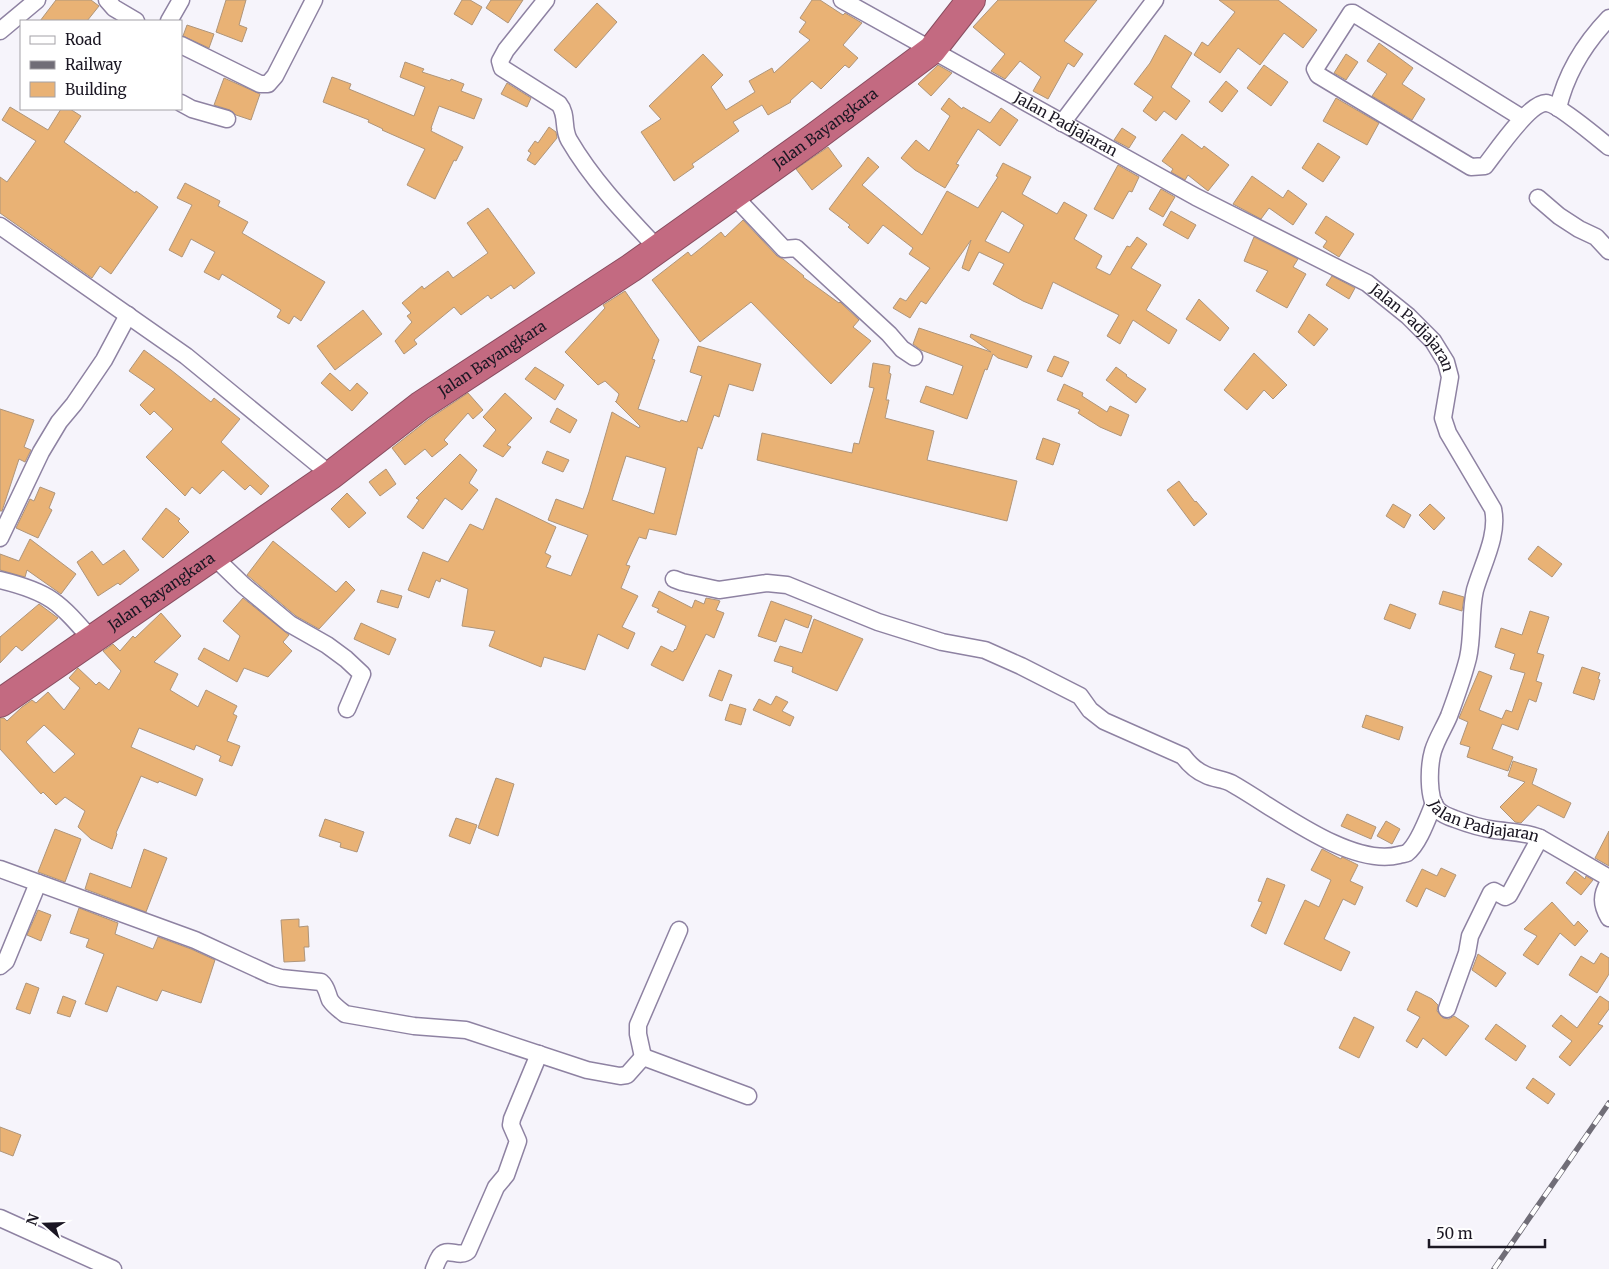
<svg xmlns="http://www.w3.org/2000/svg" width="1609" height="1269" font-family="Merriweather,serif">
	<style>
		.building { fill: #e9b275; stroke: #af957a; fill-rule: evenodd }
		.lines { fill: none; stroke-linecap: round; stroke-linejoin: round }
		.street-casing { stroke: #8e82a2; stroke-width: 19 }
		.highway-casing { stroke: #884d60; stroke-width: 30 }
		.street { stroke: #fff; stroke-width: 16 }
		.highway { stroke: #c36a81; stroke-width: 28 }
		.rail-casing { stroke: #706d77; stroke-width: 5.5 }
		.rail { stroke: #fff; stroke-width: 4; stroke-dasharray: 11; stroke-linecap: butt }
		.labels { text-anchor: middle; stroke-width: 4; stroke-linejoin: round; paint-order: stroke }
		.street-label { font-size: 15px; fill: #1b1723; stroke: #fff }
	</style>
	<rect width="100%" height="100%" fill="#f6f4fb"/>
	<g class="building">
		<path d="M 56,0 L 91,0 L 99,6 L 87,21 L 40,21 Z"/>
		<path d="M 226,0 L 246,0 L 239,25 L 247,28 L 242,42 L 216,32 Z"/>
		<path d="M 462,0 L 470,0 L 482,7 L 472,25 L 454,14 Z"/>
		<path d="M 491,0 L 523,0 L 508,23 L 486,8 Z"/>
		<path d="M 812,0 L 820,0 L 843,15 L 845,13 L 862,23 L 843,45 L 858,58 L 849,68 L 845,65 L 821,89 L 812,81 L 790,101 L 791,102 L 768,115 L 762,105 L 733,122 L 739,131 L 692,164 L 694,167 L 674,181 L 641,132 L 661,119 L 649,106 L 703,54 L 723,75 L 711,87 L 726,110 L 755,92 L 749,81 L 772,68 L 774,73 L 810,40 L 799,32 L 806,22 L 800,18 Z"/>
		<path d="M 998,0 L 1097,0 L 1064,41 L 1083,54 L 1074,67 L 1068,63 L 1048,99 L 1033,91 L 1041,77 L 1020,61 L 1005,79 L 991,71 L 1005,54 L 973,27 Z"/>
		<path d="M 1219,0 L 1278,0 L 1317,30 L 1303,48 L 1284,33 L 1260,65 L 1238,48 L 1220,73 L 1194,55 L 1202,42 L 1208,46 L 1235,12 Z"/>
		<path d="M 597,3 L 617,22 L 576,68 L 554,50 Z"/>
		<path d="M 187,25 L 214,34 L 209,48 L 183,36 Z"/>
		<path d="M 1165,35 L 1192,53 L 1171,87 L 1190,101 L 1176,120 L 1164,111 L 1156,121 L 1143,111 L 1153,97 L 1134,84 L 1150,63 Z"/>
		<path d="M 1379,43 L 1413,68 L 1402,84 L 1425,99 L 1412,120 L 1372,96 L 1387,74 L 1367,61 Z"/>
		<path d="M 1346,54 L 1358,62 L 1346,80 L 1334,73 Z"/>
		<path d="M 405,62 L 424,69 L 422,72 L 450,81 L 451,79 L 464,84 L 461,91 L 482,99 L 474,119 L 439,106 L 431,128 L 432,128 L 431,131 L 463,147 L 456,161 L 454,160 L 435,199 L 407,185 L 425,149 L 382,130 L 383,129 L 368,122 L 369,120 L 323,102 L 332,77 L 351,84 L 349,89 L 414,116 L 425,87 L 400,77 Z"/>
		<path d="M 938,65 L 952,73 L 931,96 L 918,84 Z"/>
		<path d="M 1264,65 L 1288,82 L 1271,106 L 1247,88 Z"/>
		<path d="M 224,78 L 260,94 L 251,120 L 236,115 L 230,110 L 214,105 Z"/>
		<path d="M 1226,81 L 1238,91 L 1222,112 L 1209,102 Z"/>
		<path d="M 507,83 L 531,98 L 527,107 L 501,94 Z"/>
		<path d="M 949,98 L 962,109 L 963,107 L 990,123 L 1001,108 L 1018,120 L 1000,146 L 978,129 L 956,164 L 959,165 L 945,188 L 915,170 L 901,158 L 916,140 L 929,151 L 950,116 L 941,109 Z"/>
		<path d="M 1336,98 L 1379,123 L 1367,145 L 1323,121 Z"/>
		<path d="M 10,107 L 48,130 L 61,109 L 70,109 L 81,116 L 64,142 L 135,193 L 136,191 L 158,207 L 111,274 L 100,266 L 92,278 L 0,213 L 0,177 L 7,182 L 36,141 L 2,120 Z"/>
		<path d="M 549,127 L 556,132 L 557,138 L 535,165 L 527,160 L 531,153 L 528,151 L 535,141 L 538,143 Z"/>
		<path d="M 1122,128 L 1136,137 L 1129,148 L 1114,140 Z"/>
		<path d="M 1182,134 L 1202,149 L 1204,146 L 1229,165 L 1208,191 L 1188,175 L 1185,180 L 1171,172 L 1173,169 L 1162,161 Z"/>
		<path d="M 1318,143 L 1340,157 L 1323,182 L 1302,168 Z"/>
		<path d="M 828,147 L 842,166 L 812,190 L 796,169 Z"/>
		<path d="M 868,157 L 879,167 L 862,185 L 922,235 L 947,191 L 978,208 L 998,177 L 996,176 L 1003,163 L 1031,177 L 1022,194 L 1057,214 L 1064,202 L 1087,215 L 1074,239 L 1102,256 L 1096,268 L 1110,275 L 1127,246 L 1130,247 L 1137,237 L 1147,244 L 1131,268 L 1161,285 L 1146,310 L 1177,330 L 1169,344 L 1133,320 L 1120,344 L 1107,336 L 1119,315 L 1053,282 L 1042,309 L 1023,301 L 993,284 L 1004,264 L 979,252 L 969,271 L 962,268 L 971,240 L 926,304 L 921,301 L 910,318 L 893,308 L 900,298 L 906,301 L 930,268 L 909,254 L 913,248 L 883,225 L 868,244 L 848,227 L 850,225 L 829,209 ZM 1002,211 L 1024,225 L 1009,253 L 985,241 Z"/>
		<path d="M 1118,165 L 1139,177 L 1132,192 L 1129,191 L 1113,219 L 1094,209 Z"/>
		<path d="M 1252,176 L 1283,198 L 1288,190 L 1307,204 L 1293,225 L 1269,208 L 1261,219 L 1233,204 Z"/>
		<path d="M 185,183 L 220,201 L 218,206 L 248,222 L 242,233 L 325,282 L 301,321 L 294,316 L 289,324 L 277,317 L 281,310 L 252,292 L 222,274 L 219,280 L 204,272 L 215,252 L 191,239 L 182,257 L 169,250 L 192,205 L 177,198 Z"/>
		<path d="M 1161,189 L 1175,197 L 1163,217 L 1149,209 Z"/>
		<path d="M 488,208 L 535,273 L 514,289 L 511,285 L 491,299 L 488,295 L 461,315 L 454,307 L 414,340 L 417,344 L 404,354 L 395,341 L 412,322 L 407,316 L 411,313 L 402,303 L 422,286 L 424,289 L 448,271 L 453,278 L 488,253 L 467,223 Z"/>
		<path d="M 1171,211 L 1196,225 L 1188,239 L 1163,225 Z"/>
		<path d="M 1326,216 L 1354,234 L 1339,257 L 1323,247 L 1327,241 L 1315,233 Z"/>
		<path d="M 743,220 L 777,256 L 783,259 L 804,276 L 803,277 L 839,303 L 840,302 L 859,320 L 853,327 L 871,341 L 831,384 L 751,302 L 700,342 L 652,280 L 688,252 L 691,256 L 721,232 L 725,237 Z"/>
		<path d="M 1254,237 L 1298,259 L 1293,267 L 1306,274 L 1287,308 L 1256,291 L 1268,271 L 1244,261 Z"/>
		<path d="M 1332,276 L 1355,288 L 1349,299 L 1326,285 Z"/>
		<path d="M 625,291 L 659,340 L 652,359 L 655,360 L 638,409 L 680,422 L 681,420 L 687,422 L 702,376 L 690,372 L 698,346 L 761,364 L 753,391 L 729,384 L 719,417 L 714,415 L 702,449 L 698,447 L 676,535 L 649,529 L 646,539 L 639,537 L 626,565 L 630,566 L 621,588 L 638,596 L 622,627 L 635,633 L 628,649 L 598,634 L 585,670 L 544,657 L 541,667 L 489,646 L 495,631 L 462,626 L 468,589 L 441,578 L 440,582 L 436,580 L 429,598 L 408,590 L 423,552 L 448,562 L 470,524 L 483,530 L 496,498 L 556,527 L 545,553 L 551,556 L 546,567 L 571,576 L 588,535 L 548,520 L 556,499 L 583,509 L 589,492 L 612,412 L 639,428 L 640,426 L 615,401 L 616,402 L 619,394 L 605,381 L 598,385 L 565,352 L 605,308 L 603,305 ZM 626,456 L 666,468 L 654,514 L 612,500 Z"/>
		<path d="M 1199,299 L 1229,328 L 1220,341 L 1186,319 Z"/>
		<path d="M 363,310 L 382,334 L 335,370 L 317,346 Z"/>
		<path d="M 1309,314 L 1328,329 L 1314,346 L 1298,332 Z"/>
		<path d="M 919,328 L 991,352 L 970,337 L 971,334 L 1032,356 L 1027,368 L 998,358 L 993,354 L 987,370 L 985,369 L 967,419 L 920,402 L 926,386 L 953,395 L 963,366 L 921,350 L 913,344 Z"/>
		<path d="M 144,350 L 171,370 L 211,402 L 214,398 L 240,419 L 221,442 L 269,486 L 261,495 L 250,485 L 245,490 L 223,470 L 200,494 L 192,487 L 185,496 L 146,457 L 173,429 L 154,411 L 150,415 L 140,405 L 155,389 L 129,371 Z"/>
		<path d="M 1254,353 L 1287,385 L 1273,399 L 1264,390 L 1247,410 L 1224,390 Z"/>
		<path d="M 1054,356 L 1069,362 L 1062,377 L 1047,371 Z"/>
		<path d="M 873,363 L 890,366 L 889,373 L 891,374 L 886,400 L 889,400 L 885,418 L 934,431 L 927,460 L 1017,481 L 1007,521 L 757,460 L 762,433 L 852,453 L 854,443 L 859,444 L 874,388 L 869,387 Z"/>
		<path d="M 535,367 L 564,385 L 555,400 L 525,379 Z"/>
		<path d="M 1116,367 L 1127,375 L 1126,376 L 1146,389 L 1136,403 L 1106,380 Z"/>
		<path d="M 330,373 L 350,391 L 357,383 L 368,393 L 352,411 L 321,383 Z"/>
		<path d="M 1064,384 L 1083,393 L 1082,396 L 1107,412 L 1110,406 L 1129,415 L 1121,436 L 1100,427 L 1078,413 L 1080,410 L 1057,400 Z"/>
		<path d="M 468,393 L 483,410 L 473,419 L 468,413 L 444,440 L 448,444 L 432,457 L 425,449 L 405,465 L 392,448 L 429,419 Z"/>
		<path d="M 505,393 L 532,418 L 507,445 L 511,447 L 503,457 L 483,446 L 496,430 L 483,417 Z"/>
		<path d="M 557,408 L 577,420 L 570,433 L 550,422 Z"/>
		<path d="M 0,409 L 34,420 L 24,447 L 31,450 L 25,462 L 19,459 L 2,511 L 0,511 Z"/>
		<path d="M 1043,438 L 1060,444 L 1053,465 L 1036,459 Z"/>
		<path d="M 547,451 L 569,460 L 563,472 L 542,463 Z"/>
		<path d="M 460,454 L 477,470 L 469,483 L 478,490 L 462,510 L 445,498 L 423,529 L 407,517 L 419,500 L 416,498 Z"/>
		<path d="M 386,469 L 396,484 L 380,496 L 369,482 Z"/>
		<path d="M 1179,481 L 1195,502 L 1196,501 L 1207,514 L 1194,526 L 1167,490 Z"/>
		<path d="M 40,487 L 55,493 L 49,508 L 52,510 L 38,538 L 16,528 L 30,499 L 34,501 Z"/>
		<path d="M 347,493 L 366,513 L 349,528 L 331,509 Z"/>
		<path d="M 1393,504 L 1411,515 L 1404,528 L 1386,516 Z"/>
		<path d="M 1430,504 L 1445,518 L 1434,530 L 1419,515 Z"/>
		<path d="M 166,508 L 180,519 L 178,521 L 189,532 L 163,558 L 142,539 Z"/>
		<path d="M 30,539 L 76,574 L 61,594 L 27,570 L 25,577 L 0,570 L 0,554 L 19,561 Z"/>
		<path d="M 273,541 L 336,592 L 346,581 L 355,590 L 319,629 L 296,616 L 247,575 Z"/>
		<path d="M 1538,546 L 1562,564 L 1552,577 L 1528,559 Z"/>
		<path d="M 124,550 L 139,570 L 120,585 L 118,583 L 98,596 L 77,562 L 92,551 L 103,565 Z"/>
		<path d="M 381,590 L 402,596 L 398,608 L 377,602 Z"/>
		<path d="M 659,591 L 692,608 L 695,600 L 704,604 L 706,598 L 717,600 L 720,601 L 716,610 L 724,613 L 714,638 L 706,634 L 683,681 L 651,665 L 661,646 L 673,652 L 675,649 L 676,650 L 686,626 L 657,612 L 659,609 L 652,606 Z"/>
		<path d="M 1443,591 L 1464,597 L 1462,611 L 1439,604 Z"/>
		<path d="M 243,598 L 289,635 L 283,642 L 292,651 L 268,677 L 244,668 L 237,682 L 198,659 L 204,648 L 229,661 L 240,636 L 223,621 Z"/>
		<path d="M 771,601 L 812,616 L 808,628 L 785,619 L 776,642 L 758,636 Z"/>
		<path d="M 39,604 L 58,618 L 22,651 L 16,646 L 0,663 L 0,637 Z"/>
		<path d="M 1390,604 L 1416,614 L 1410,629 L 1384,619 Z"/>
		<path d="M 1530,611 L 1549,617 L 1537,653 L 1544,655 L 1536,681 L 1542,683 L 1536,702 L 1529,699 L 1518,730 L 1502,724 L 1492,749 L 1513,757 L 1508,771 L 1467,757 L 1470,747 L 1460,744 L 1468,722 L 1459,718 L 1479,671 L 1492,676 L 1479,710 L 1502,719 L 1506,710 L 1512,712 L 1525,673 L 1510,669 L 1515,654 L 1495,647 L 1501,628 L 1522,635 Z"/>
		<path d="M 161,613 L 181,636 L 154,662 L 178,674 L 170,690 L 198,707 L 206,690 L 237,706 L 233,714 L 237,716 L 227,741 L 240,746 L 232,766 L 219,761 L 221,756 L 196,745 L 194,750 L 139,728 L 131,747 L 203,779 L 196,796 L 159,781 L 158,783 L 141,776 L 116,833 L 117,834 L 112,849 L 91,839 L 78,827 L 85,811 L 65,797 L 56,805 L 43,792 L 41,794 L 0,749 L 0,718 L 4,718 L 7,721 L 22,707 L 32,700 L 36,703 L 48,692 L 64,710 L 80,688 L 69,678 L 78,668 L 96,685 L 99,682 L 109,690 L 121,671 L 103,651 L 113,644 L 120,651 L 133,636 L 135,638 ZM 44,725 L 75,754 L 54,773 L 26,742 Z"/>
		<path d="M 814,619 L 863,639 L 837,691 L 792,672 L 793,667 L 774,661 L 780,646 L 802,653 Z"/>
		<path d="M 361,623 L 396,639 L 389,655 L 354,639 Z"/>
		<path d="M 1582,667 L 1600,673 L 1598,679 L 1600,680 L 1594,700 L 1573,693 Z"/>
		<path d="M 719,670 L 732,675 L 722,701 L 709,696 Z"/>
		<path d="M 776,696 L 788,702 L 782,711 L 794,717 L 790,726 L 753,710 L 759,699 L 771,705 Z"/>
		<path d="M 730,704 L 746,709 L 741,725 L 725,720 Z"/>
		<path d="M 1366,715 L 1403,727 L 1399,740 L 1362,727 Z"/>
		<path d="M 1513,761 L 1537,769 L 1532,784 L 1571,803 L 1564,818 L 1538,805 L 1521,823 L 1515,822 L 1500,807 L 1525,782 L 1508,776 Z"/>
		<path d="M 496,778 L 514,784 L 498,836 L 478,828 Z"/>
		<path d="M 1347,814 L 1376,827 L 1371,839 L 1341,826 Z"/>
		<path d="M 456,818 L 477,825 L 470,844 L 449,836 Z"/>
		<path d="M 325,819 L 364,832 L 357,852 L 340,847 L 341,843 L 319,836 Z"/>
		<path d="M 1386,821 L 1400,829 L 1392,844 L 1377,836 Z"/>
		<path d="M 55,829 L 81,839 L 65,882 L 38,872 Z"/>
		<path d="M 1609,831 L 1609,866 L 1595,858 Z"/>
		<path d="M 144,849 L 167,858 L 146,912 L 85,889 L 90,873 L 131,888 Z"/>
		<path d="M 1322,849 L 1341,859 L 1342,857 L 1358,865 L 1350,881 L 1363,887 L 1355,905 L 1343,899 L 1324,939 L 1350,952 L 1341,971 L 1284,944 L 1305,900 L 1319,907 L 1331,880 L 1311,870 Z"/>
		<path d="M 1441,868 L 1456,875 L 1445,897 L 1426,888 L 1417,907 L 1406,901 L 1422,869 L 1437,876 Z"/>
		<path d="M 1575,871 L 1585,879 L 1586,876 L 1593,880 L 1581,895 L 1566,883 Z"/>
		<path d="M 1267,878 L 1285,885 L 1266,934 L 1251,926 L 1262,902 L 1258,901 Z"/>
		<path d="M 1552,902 L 1574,926 L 1578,921 L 1588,931 L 1575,946 L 1560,933 L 1538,965 L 1523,955 L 1537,936 L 1524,929 Z"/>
		<path d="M 79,908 L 118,923 L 115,934 L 153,949 L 158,937 L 191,949 L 215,960 L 201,1003 L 162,990 L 157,1001 L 117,986 L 107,1012 L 85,1004 L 104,954 L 86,947 L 89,939 L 70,933 Z"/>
		<path d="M 38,910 L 51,915 L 41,941 L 27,935 Z"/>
		<path d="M 299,919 L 299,927 L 308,926 L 309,947 L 304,947 L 305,961 L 284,962 L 281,920 Z"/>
		<path d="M 1601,953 L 1609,958 L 1609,974 L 1597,993 L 1569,975 L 1581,956 L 1594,964 Z"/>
		<path d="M 1478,954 L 1506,973 L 1496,987 L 1472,970 Z"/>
		<path d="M 26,983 L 39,988 L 30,1014 L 16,1009 Z"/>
		<path d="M 1416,991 L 1432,999 L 1438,1005 L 1437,1011 L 1443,1018 L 1449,1019 L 1454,1016 L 1469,1026 L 1446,1056 L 1423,1038 L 1417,1048 L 1406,1041 L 1420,1017 L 1407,1010 Z"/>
		<path d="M 63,996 L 76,1001 L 70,1017 L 57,1013 Z"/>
		<path d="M 1600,996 L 1609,1002 L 1609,1009 L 1598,1024 L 1603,1026 L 1570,1066 L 1559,1057 L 1572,1041 L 1552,1026 L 1561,1015 L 1577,1028 Z"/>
		<path d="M 1354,1017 L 1374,1027 L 1359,1058 L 1339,1048 Z"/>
		<path d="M 1496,1024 L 1526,1046 L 1516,1061 L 1485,1039 Z"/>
		<path d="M 1533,1078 L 1555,1094 L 1548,1104 L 1526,1088 Z"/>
		<path d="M 0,1127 L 21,1135 L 13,1156 L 0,1151 Z"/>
	</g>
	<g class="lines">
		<g class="street-casing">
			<g id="street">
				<path d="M 107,0 L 114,8 L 136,21"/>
				<path d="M 546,0 L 506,50 L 500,61 L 502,68 L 559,104 C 568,115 562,128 569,140 C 593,181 626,215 658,249"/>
				<path id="s1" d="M 842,0 L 1196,197 L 1367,283 L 1408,316 L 1433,341 L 1446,362 L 1450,377 L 1443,418 L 1448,433 L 1493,509 C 1499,535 1482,565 1475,590 C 1470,612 1473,636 1468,658 C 1463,678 1456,697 1449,716 C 1444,728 1437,738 1433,751 C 1429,765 1427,799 1438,810 C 1442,814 1449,817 1455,819 C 1468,824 1481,828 1495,830 C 1511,832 1525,832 1540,838 L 1609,878"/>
				<path d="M 169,21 L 181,0"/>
				<path d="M 0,31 L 37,0"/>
				<path d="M 181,45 L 260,84 L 268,84 L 275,76 L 314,0"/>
				<path d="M 181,103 L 192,109 L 227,119"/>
				<path d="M 1558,108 C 1566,74 1585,43 1609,18"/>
				<path d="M 1522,118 L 1353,13 L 1351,13 L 1315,69 L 1318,75 L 1471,167 L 1485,166 C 1496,152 1529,103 1546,103 C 1556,103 1598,138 1609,147"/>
				<path d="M 1062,123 L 1155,0"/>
				<path d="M 734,196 L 784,249 L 796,248 L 889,334 L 902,349 L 914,357"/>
				<path d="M 1538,198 L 1559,216 L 1579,229 L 1596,237 L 1609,251"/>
				<path d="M 0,226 L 186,356 L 331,475"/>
				<path d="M 0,538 L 41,452 L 59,422 L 74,404 L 104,360 L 128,315"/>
				<path d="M 213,556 L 243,585 L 290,624 L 327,645 L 346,659 L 362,674 L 347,709"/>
				<path d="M 674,579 L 682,582 L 719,590 L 767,583 L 787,585 L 878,622 L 942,642 L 985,650 L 1021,666 L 1080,696 L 1090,710 L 1104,721 L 1183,756 C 1189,764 1196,771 1206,775 C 1214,779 1224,779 1231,783 C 1274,807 1350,868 1399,855 C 1402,854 1405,854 1407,853 C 1419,844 1428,817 1434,803"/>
				<path d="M 0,580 C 50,592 59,602 92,640"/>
				<path d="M 0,869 L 195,940 L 271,975 L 281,978 L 321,982 C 327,987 327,993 330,1000 C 334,1006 340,1010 345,1014 L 414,1026 L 466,1030 L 587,1070 L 620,1076 L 627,1075 L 643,1057 L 646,1058 L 748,1096"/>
				<path d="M 1609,882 C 1601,895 1601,904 1609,918"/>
				<path d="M 0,966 L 6,961 L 38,883"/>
				<path d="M 1447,1009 L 1467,953 L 1470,936 L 1491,893 L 1494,891 L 1505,897 L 1509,895 L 1540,838"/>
				<path d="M 643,1057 L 638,1034 L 638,1025 L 679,930"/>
				<path d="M 0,1218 L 113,1269"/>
				<path d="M 434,1269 C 436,1265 437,1261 439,1258 C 446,1245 459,1259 468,1251 L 496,1187 L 506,1175 L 518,1141 L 511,1125 L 512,1119 L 539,1054"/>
			</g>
		</g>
		<g class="highway-casing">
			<g id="highway">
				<path id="s2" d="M 0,703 L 331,475 L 420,406 L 631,268 L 815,137 L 932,50 L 971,0"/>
			</g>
		</g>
		<use href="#street" class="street"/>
		<use href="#highway" class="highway"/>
		<g class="rail-casing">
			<path id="rail" d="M 1494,1269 L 1609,1103"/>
		</g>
		<use href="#rail" class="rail"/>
	</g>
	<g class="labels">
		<g class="street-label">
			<text dy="5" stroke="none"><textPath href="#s1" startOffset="256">Jalan Padjajaran</textPath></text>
			<text dy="5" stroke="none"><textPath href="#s2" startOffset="1006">Jalan Bayangkara</textPath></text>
			<text dy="5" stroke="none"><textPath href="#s1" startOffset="661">Jalan Padjajaran</textPath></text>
			<text dy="5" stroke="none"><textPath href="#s2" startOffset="601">Jalan Bayangkara</textPath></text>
			<text dy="5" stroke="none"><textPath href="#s2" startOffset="196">Jalan Bayangkara</textPath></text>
			<text dy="5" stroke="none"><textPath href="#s1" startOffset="1231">Jalan Padjajaran</textPath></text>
		</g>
	</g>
	<rect x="20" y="20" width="162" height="90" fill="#ffffff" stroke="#a4a2a7"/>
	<rect x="30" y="36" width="25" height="8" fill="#ffffff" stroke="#a4a2a7"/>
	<text x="65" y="45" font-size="15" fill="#1b1723">Road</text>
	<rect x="30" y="61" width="25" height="8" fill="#706d77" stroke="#a4a2a7"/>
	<text x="65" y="70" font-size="15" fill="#1b1723">Railway</text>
	<rect x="30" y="82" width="25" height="15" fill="#e9b275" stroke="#a4a2a7"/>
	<text x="65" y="95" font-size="15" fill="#1b1723">Building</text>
	<g transform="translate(45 1224) rotate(290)" stroke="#ffffff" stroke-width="4" paint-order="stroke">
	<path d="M0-4L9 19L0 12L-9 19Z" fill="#1b1723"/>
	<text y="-8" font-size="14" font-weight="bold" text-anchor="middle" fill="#1b1723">N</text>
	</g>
	<path d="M1429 1239v8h116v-8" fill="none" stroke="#1b1723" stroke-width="2.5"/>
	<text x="1436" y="1239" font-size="15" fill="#1b1723" stroke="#ffffff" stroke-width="4" paint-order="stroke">50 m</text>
</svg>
